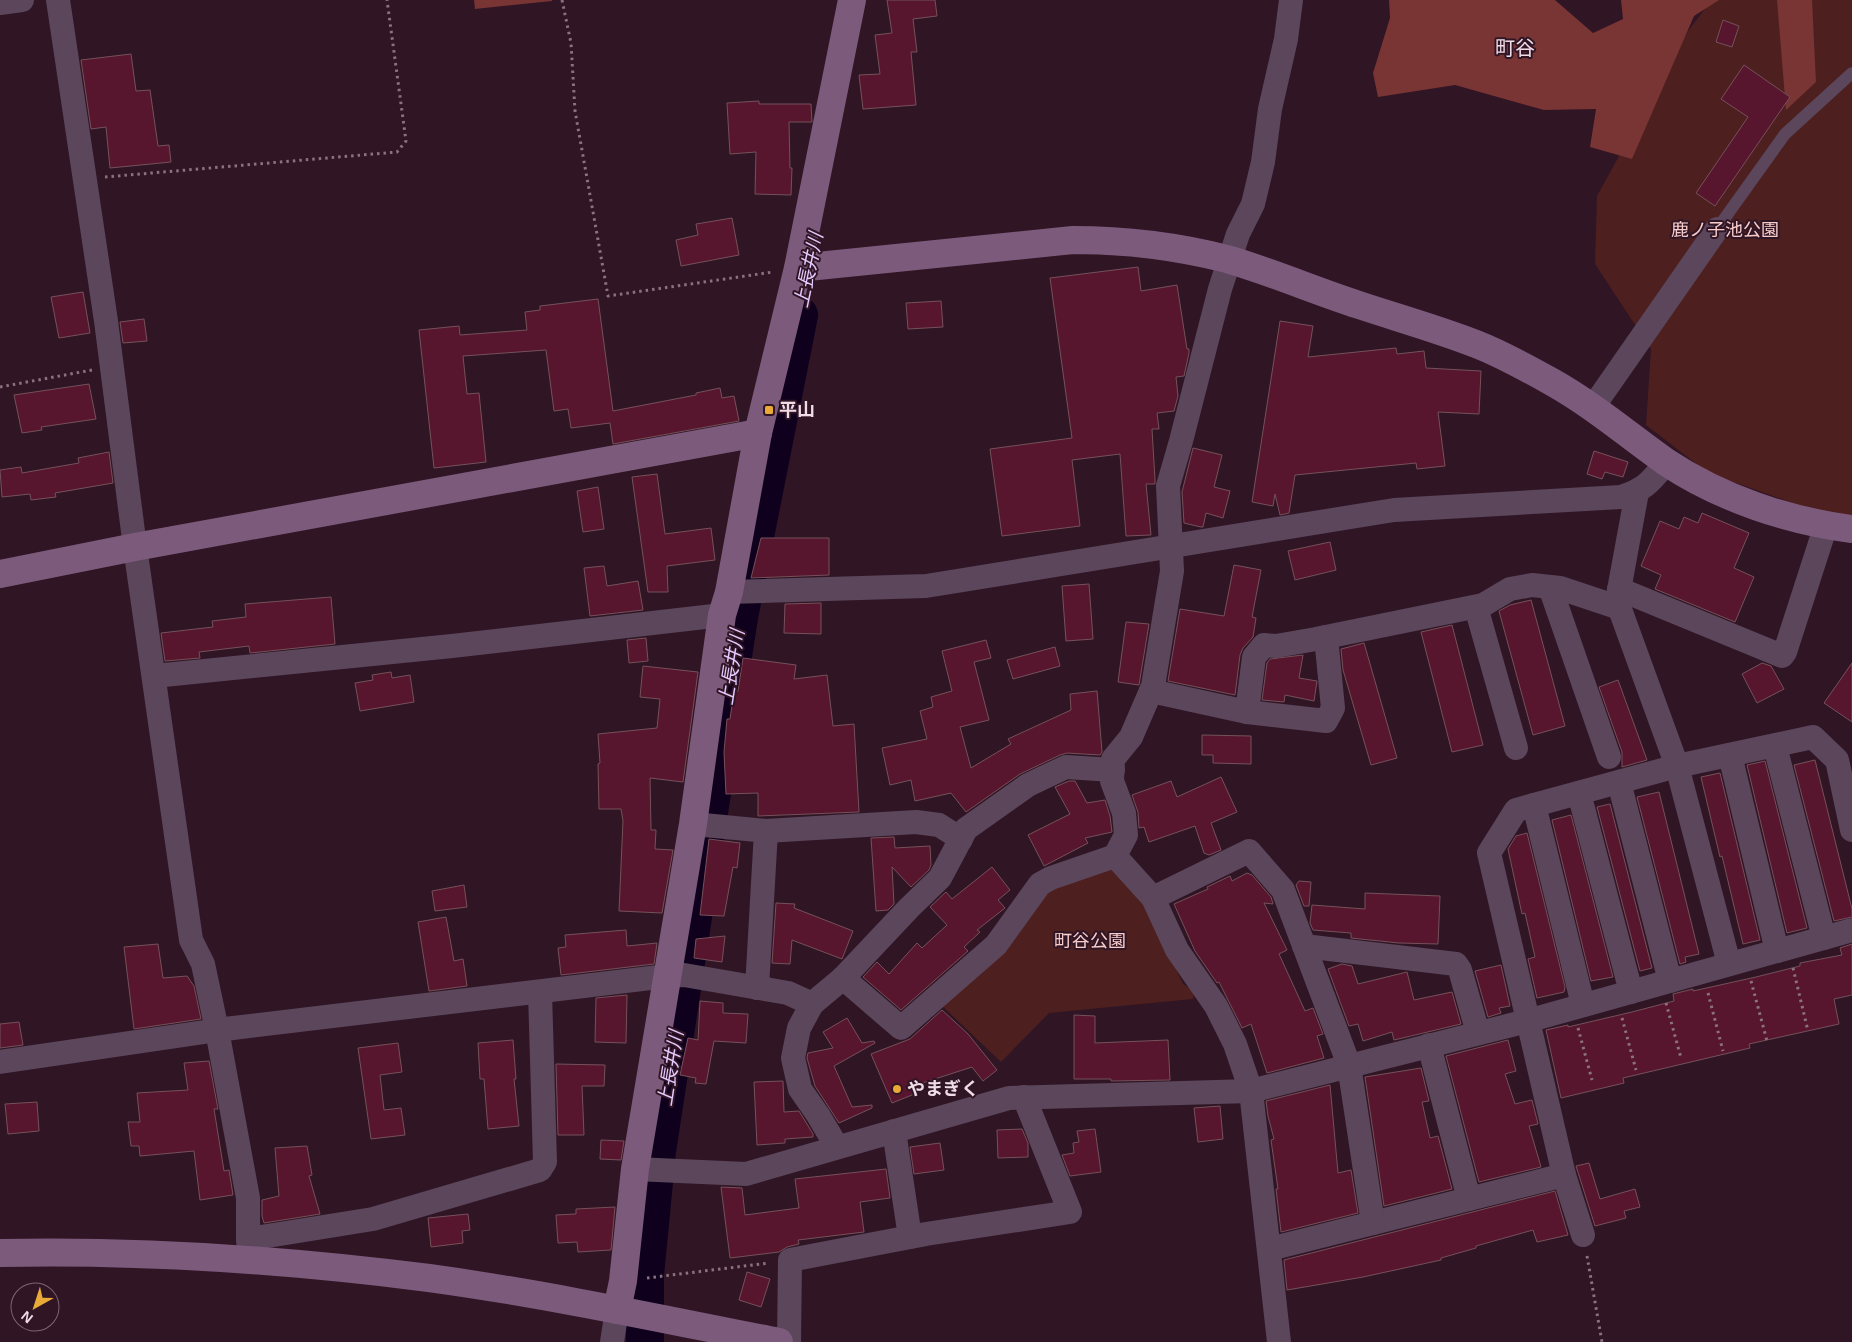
<svg xmlns="http://www.w3.org/2000/svg" width="1852" height="1342" font-family="Arial,'Noto Sans JP',sans-serif">
	<style>
		.green { fill: #4d1f1f }
		.forest { fill: #793434 }
		.lines { fill: none; stroke-linecap: round; stroke-linejoin: round }
		.river { stroke: #0f001d; stroke-width: 38 }
		.building { fill: #57162d; stroke: #75515a }
		.path { stroke: #8a727f; stroke-width: 3; stroke-dasharray: 2.5 4; stroke-linecap: butt }
		.lane { stroke: #5b465b; stroke-width: 12 }
		.street { stroke: #5b465b; stroke-width: 24 }
		.secondary { stroke: #7c5a7c; stroke-width: 28 }
		.poi-dot { fill: #eaaa38; stroke: #301525; stroke-width: 2 }
		.labels { text-anchor: middle; stroke-width: 4; stroke-linejoin: round; paint-order: stroke }
		.park-label { font-size: 18px; fill: #f7cbc9; stroke: #301525 }
		.poi-label { font-size: 18px; font-weight: bold; fill: #f0dce6; stroke: #301525; text-anchor: start }
		.water-label { font-size: 19px; font-style: italic; fill: #e4cafe; stroke: #301525 }
		.quarter-label { font-size: 20px; fill: #f0dce6; stroke: #301525 }
	</style>
	<rect width="100%" height="100%" fill="#301525"/>
	<g class="green">
		<path d="M 1712,0 L 1852,0 L 1852,518 L 1827,515 L 1708,473 L 1646,425 L 1651,349 L 1595,264 L 1597,196 L 1688,31 Z"/>
		<path d="M 1112,862 L 1143,898 L 1183,984 L 1194,991 L 1193,999 L 1049,1013 L 1001,1062 L 937,1001 L 1051,883 Z"/>
	</g>
	<g class="forest">
		<path d="M 474,0 L 552,0 L 552,1 L 475,9 Z"/>
		<path d="M 1389,0 L 1555,0 L 1593,33 L 1623,19 L 1621,0 L 1719,0 L 1694,16 L 1632,159 L 1590,147 L 1596,109 L 1544,110 L 1455,85 L 1378,97 L 1373,73 L 1390,18 Z"/>
		<path d="M 1777,0 L 1812,0 L 1816,82 L 1786,110 Z"/>
	</g>
	<g class="lines">
		<path class="river" d="M 645,1342 L 645,1275 L 657,1151 L 739,617 L 799,315"/>
	</g>
	<g class="building">
		<path d="M 887,0 L 935,0 L 937,16 L 913,19 L 917,52 L 911,52 L 916,105 L 863,109 L 859,75 L 880,74 L 875,35 L 892,33 Z"/>
		<path d="M 1723,20 L 1739,26 L 1732,47 L 1716,42 Z"/>
		<path d="M 131,54 L 136,91 L 150,90 L 158,146 L 169,145 L 171,162 L 110,168 L 106,127 L 91,129 L 81,60 Z"/>
		<path d="M 1744,65 L 1790,97 L 1715,206 L 1696,193 L 1748,117 L 1721,99 Z"/>
		<path d="M 759,101 L 759,104 L 811,104 L 812,122 L 789,122 L 790,168 L 792,168 L 791,195 L 755,194 L 756,152 L 730,154 L 727,103 Z"/>
		<path d="M 732,218 L 739,255 L 681,266 L 676,240 L 698,235 L 696,224 Z"/>
		<path d="M 1138,267 L 1141,291 L 1177,285 L 1187,349 L 1189,349 L 1189,353 L 1184,376 L 1176,377 L 1178,396 L 1174,411 L 1157,413 L 1159,429 L 1152,429 L 1155,480 L 1155,484 L 1146,484 L 1151,535 L 1126,536 L 1120,454 L 1072,460 L 1080,526 L 1002,536 L 990,449 L 1072,438 L 1050,278 Z"/>
		<path d="M 83,292 L 90,333 L 59,338 L 51,297 Z"/>
		<path d="M 598,299 L 613,411 L 696,395 L 696,393 L 720,388 L 722,398 L 734,396 L 739,421 L 613,444 L 610,423 L 571,428 L 568,409 L 554,411 L 546,350 L 463,356 L 467,394 L 479,393 L 486,462 L 434,468 L 419,330 L 459,326 L 460,335 L 527,330 L 525,312 L 540,310 L 540,306 Z"/>
		<path d="M 941,301 L 943,327 L 908,329 L 906,303 Z"/>
		<path d="M 144,319 L 147,341 L 123,343 L 120,322 Z"/>
		<path d="M 1280,321 L 1313,326 L 1308,357 L 1396,348 L 1397,354 L 1424,351 L 1426,368 L 1481,371 L 1479,414 L 1438,412 L 1445,466 L 1417,469 L 1416,463 L 1295,475 L 1289,513 L 1280,515 L 1275,494 L 1273,506 L 1252,502 Z"/>
		<path d="M 89,384 L 96,419 L 41,427 L 42,430 L 22,433 L 14,395 Z"/>
		<path d="M 1193,448 L 1222,455 L 1214,487 L 1230,491 L 1223,518 L 1206,513 L 1203,527 L 1201,527 L 1184,523 L 1182,492 Z"/>
		<path d="M 1594,451 L 1628,462 L 1623,477 L 1605,472 L 1602,479 L 1587,474 Z"/>
		<path d="M 109,452 L 113,483 L 55,493 L 56,497 L 31,500 L 30,494 L 2,497 L 0,470 L 21,467 L 22,473 L 79,463 L 78,458 Z"/>
		<path d="M 657,474 L 665,534 L 711,528 L 715,560 L 667,566 L 668,592 L 648,592 L 632,477 Z"/>
		<path d="M 598,487 L 604,529 L 583,532 L 577,491 Z"/>
		<path d="M 1702,513 L 1749,533 L 1734,568 L 1754,577 L 1735,622 L 1655,589 L 1661,575 L 1641,566 L 1660,521 L 1679,529 L 1684,517 L 1698,523 Z"/>
		<path d="M 761,538 L 829,538 L 829,575 L 751,578 Z"/>
		<path d="M 1330,542 L 1336,570 L 1295,580 L 1288,551 Z"/>
		<path d="M 1234,565 L 1261,570 L 1252,617 L 1256,618 L 1253,637 L 1243,648 L 1240,655 L 1235,695 L 1168,681 L 1180,609 L 1224,616 Z"/>
		<path d="M 604,566 L 607,586 L 638,581 L 643,610 L 590,616 L 584,568 Z"/>
		<path d="M 1089,584 L 1093,639 L 1066,641 L 1062,586 Z"/>
		<path d="M 331,597 L 335,644 L 250,653 L 249,646 L 199,652 L 200,658 L 165,661 L 161,633 L 213,627 L 212,621 L 246,617 L 245,604 Z"/>
		<path d="M 1531,600 L 1565,726 L 1533,735 L 1499,611 L 1510,605 Z"/>
		<path d="M 821,603 L 821,634 L 784,633 L 785,604 Z"/>
		<path d="M 1126,622 L 1149,624 L 1139,685 L 1118,682 Z"/>
		<path d="M 1452,625 L 1483,745 L 1452,752 L 1421,632 Z"/>
		<path d="M 646,638 L 648,661 L 629,663 L 627,640 Z"/>
		<path d="M 986,640 L 991,658 L 974,662 L 989,720 L 960,727 L 971,768 L 1011,744 L 1008,739 L 1071,710 L 1070,694 L 1097,691 L 1102,752 L 1100,755 L 1067,753 L 1060,755 L 1020,774 L 966,812 L 951,793 L 915,801 L 911,780 L 890,785 L 882,748 L 927,739 L 920,711 L 933,707 L 931,697 L 952,691 L 942,651 Z"/>
		<path d="M 1364,643 L 1397,758 L 1371,765 L 1343,670 L 1341,649 Z"/>
		<path d="M 1055,647 L 1060,666 L 1013,679 L 1007,660 Z"/>
		<path d="M 1303,655 L 1299,678 L 1317,681 L 1314,701 L 1285,695 L 1284,702 L 1262,700 L 1267,663 L 1270,659 Z"/>
		<path d="M 743,658 L 796,665 L 794,679 L 827,675 L 833,726 L 854,724 L 859,812 L 758,816 L 758,793 L 726,794 L 724,752 L 727,719 L 730,719 L 734,691 L 738,691 Z"/>
		<path d="M 1762,663 L 1771,666 L 1784,689 L 1757,703 L 1742,674 Z"/>
		<path d="M 1852,663 L 1852,722 L 1824,703 Z"/>
		<path d="M 643,666 L 698,672 L 683,782 L 650,778 L 651,830 L 656,830 L 655,849 L 673,850 L 662,913 L 619,911 L 623,821 L 621,809 L 599,809 L 598,764 L 600,763 L 598,734 L 657,728 L 660,699 L 640,697 Z"/>
		<path d="M 391,672 L 392,678 L 410,675 L 414,702 L 360,711 L 355,683 L 373,680 L 372,675 Z"/>
		<path d="M 1618,680 L 1647,760 L 1622,767 L 1622,752 L 1599,687 Z"/>
		<path d="M 1202,735 L 1251,736 L 1251,764 L 1213,763 L 1213,755 L 1202,755 Z"/>
		<path d="M 1815,760 L 1852,909 L 1852,917 L 1834,921 L 1794,765 Z"/>
		<path d="M 1765,761 L 1807,928 L 1787,933 L 1747,765 Z"/>
		<path d="M 1720,773 L 1760,940 L 1743,944 L 1722,856 L 1720,857 L 1701,777 Z"/>
		<path d="M 1221,777 L 1237,812 L 1211,823 L 1221,850 L 1209,855 L 1204,853 L 1195,826 L 1149,842 L 1144,827 L 1139,828 L 1138,812 L 1132,795 L 1171,781 L 1177,797 Z"/>
		<path d="M 1069,781 L 1075,781 L 1087,803 L 1105,800 L 1110,816 L 1112,832 L 1085,838 L 1088,843 L 1044,866 L 1028,835 L 1070,814 L 1055,787 Z"/>
		<path d="M 1659,792 L 1699,954 L 1685,957 L 1686,962 L 1680,964 L 1637,797 Z"/>
		<path d="M 1610,804 L 1652,968 L 1640,971 L 1597,807 Z"/>
		<path d="M 1571,815 L 1613,977 L 1591,981 L 1552,820 Z"/>
		<path d="M 1527,833 L 1565,987 L 1564,992 L 1537,998 L 1528,959 L 1535,957 L 1525,913 L 1522,914 L 1508,849 L 1516,836 Z"/>
		<path d="M 894,837 L 895,848 L 930,846 L 931,865 L 929,870 L 911,887 L 892,867 L 894,904 L 888,910 L 876,911 L 871,838 Z"/>
		<path d="M 709,839 L 740,843 L 737,868 L 733,867 L 724,916 L 700,915 Z"/>
		<path d="M 992,867 L 1010,890 L 998,900 L 1005,908 L 977,930 L 980,932 L 964,947 L 968,951 L 901,1010 L 863,977 L 877,962 L 889,974 L 917,943 L 922,948 L 947,925 L 930,907 L 946,892 L 952,899 Z"/>
		<path d="M 1247,873 L 1252,875 L 1271,897 L 1273,904 L 1264,903 L 1287,950 L 1279,954 L 1305,1011 L 1313,1008 L 1323,1034 L 1317,1036 L 1324,1058 L 1267,1073 L 1251,1024 L 1242,1028 L 1219,982 L 1217,983 L 1195,951 L 1174,904 L 1208,889 L 1207,887 L 1230,876 L 1232,881 Z"/>
		<path d="M 1299,881 L 1311,882 L 1309,906 L 1304,906 L 1296,885 Z"/>
		<path d="M 464,885 L 467,907 L 435,911 L 432,891 Z"/>
		<path d="M 1365,893 L 1440,896 L 1438,944 L 1399,943 L 1351,938 L 1351,933 L 1313,930 L 1310,923 L 1312,905 L 1365,909 Z"/>
		<path d="M 776,903 L 795,904 L 794,908 L 853,931 L 842,959 L 792,940 L 790,964 L 772,963 Z"/>
		<path d="M 446,917 L 454,961 L 463,959 L 467,986 L 429,991 L 418,922 Z"/>
		<path d="M 626,930 L 627,946 L 657,943 L 654,964 L 561,975 L 558,948 L 566,947 L 565,935 Z"/>
		<path d="M 725,936 L 722,962 L 694,958 L 696,939 Z"/>
		<path d="M 158,944 L 163,978 L 187,976 L 194,986 L 201,1019 L 134,1029 L 124,947 Z"/>
		<path d="M 1852,944 L 1852,995 L 1834,999 L 1839,1024 L 1749,1044 L 1750,1048 L 1623,1078 L 1624,1083 L 1561,1098 L 1546,1030 L 1568,1025 L 1568,1027 L 1632,1012 L 1674,1001 L 1673,994 L 1693,989 L 1693,991 L 1756,977 L 1800,966 L 1800,963 L 1842,955 L 1840,948 Z"/>
		<path d="M 1342,964 L 1352,966 L 1358,984 L 1407,972 L 1414,1000 L 1452,992 L 1461,1024 L 1394,1040 L 1392,1032 L 1363,1041 L 1358,1024 L 1349,1026 L 1328,969 Z"/>
		<path d="M 1501,965 L 1510,1006 L 1499,1008 L 1501,1013 L 1488,1017 L 1475,971 Z"/>
		<path d="M 627,995 L 626,1043 L 595,1042 L 596,998 Z"/>
		<path d="M 700,1001 L 723,1003 L 723,1013 L 748,1014 L 746,1043 L 714,1041 L 706,1084 L 695,1083 L 696,1078 L 680,1075 L 688,1038 L 698,1040 Z"/>
		<path d="M 942,1010 L 968,1034 L 997,1070 L 983,1081 L 972,1067 L 913,1086 L 917,1093 L 892,1103 L 871,1054 L 910,1039 Z"/>
		<path d="M 1074,1015 L 1095,1016 L 1095,1043 L 1168,1040 L 1170,1080 L 1111,1081 L 1111,1079 L 1074,1079 Z"/>
		<path d="M 847,1018 L 862,1043 L 874,1041 L 875,1043 L 834,1066 L 852,1107 L 872,1105 L 872,1108 L 839,1123 L 815,1086 L 807,1058 L 808,1053 L 833,1048 L 823,1032 Z"/>
		<path d="M 19,1022 L 23,1045 L 0,1048 L 0,1024 Z"/>
		<path d="M 513,1040 L 516,1079 L 514,1079 L 519,1126 L 488,1129 L 484,1079 L 480,1079 L 478,1043 Z"/>
		<path d="M 1508,1040 L 1516,1071 L 1505,1074 L 1515,1104 L 1532,1100 L 1538,1124 L 1529,1126 L 1541,1167 L 1479,1182 L 1446,1056 Z"/>
		<path d="M 398,1043 L 402,1072 L 380,1075 L 384,1110 L 401,1108 L 405,1135 L 371,1139 L 358,1048 Z"/>
		<path d="M 209,1061 L 218,1109 L 214,1109 L 224,1171 L 229,1170 L 233,1195 L 200,1200 L 194,1151 L 140,1156 L 139,1146 L 131,1146 L 128,1122 L 140,1122 L 137,1093 L 188,1090 L 184,1063 Z"/>
		<path d="M 556,1064 L 605,1065 L 604,1086 L 582,1086 L 584,1135 L 558,1135 Z"/>
		<path d="M 1421,1068 L 1429,1101 L 1422,1102 L 1430,1138 L 1438,1136 L 1452,1189 L 1384,1206 L 1365,1077 Z"/>
		<path d="M 783,1081 L 784,1112 L 799,1111 L 813,1134 L 813,1137 L 785,1139 L 785,1143 L 757,1145 L 754,1082 Z"/>
		<path d="M 1330,1085 L 1338,1173 L 1351,1170 L 1358,1213 L 1281,1232 L 1276,1189 L 1278,1189 L 1271,1140 L 1274,1139 L 1268,1116 L 1266,1101 Z"/>
		<path d="M 37,1102 L 39,1131 L 8,1134 L 5,1104 Z"/>
		<path d="M 1220,1106 L 1223,1139 L 1198,1142 L 1194,1108 Z"/>
		<path d="M 1022,1129 L 1028,1143 L 1028,1157 L 998,1158 L 997,1130 Z"/>
		<path d="M 1095,1129 L 1101,1172 L 1070,1176 L 1062,1155 L 1074,1153 L 1073,1143 L 1079,1142 L 1077,1131 Z"/>
		<path d="M 601,1140 L 624,1141 L 621,1160 L 600,1159 Z"/>
		<path d="M 940,1143 L 944,1170 L 914,1174 L 910,1147 Z"/>
		<path d="M 307,1146 L 312,1175 L 309,1176 L 320,1214 L 264,1223 L 262,1216 L 262,1200 L 279,1196 L 275,1148 Z"/>
		<path d="M 1589,1163 L 1600,1199 L 1635,1189 L 1640,1207 L 1624,1211 L 1626,1218 L 1595,1226 L 1576,1166 Z"/>
		<path d="M 886,1169 L 890,1198 L 860,1202 L 864,1232 L 798,1240 L 799,1244 L 787,1247 L 779,1252 L 730,1258 L 721,1187 L 742,1188 L 745,1215 L 799,1208 L 795,1179 Z"/>
		<path d="M 1555,1191 L 1568,1235 L 1537,1242 L 1533,1230 L 1476,1246 L 1476,1248 L 1441,1258 L 1441,1260 L 1363,1277 L 1287,1290 L 1284,1260 Z"/>
		<path d="M 615,1207 L 611,1250 L 578,1252 L 577,1242 L 558,1243 L 556,1215 L 576,1214 L 576,1209 Z"/>
		<path d="M 468,1214 L 470,1230 L 462,1231 L 463,1243 L 431,1247 L 428,1218 Z"/>
		<path d="M 747,1272 L 770,1279 L 761,1307 L 739,1300 Z"/>
	</g>
	<g class="lines">
		<g class="path">
			<path d="M 562,0 L 571,43 L 575,111 L 608,296 L 773,272"/>
			<path d="M 105,177 L 397,152 L 406,141 L 387,0"/>
			<path d="M 0,387 L 92,370"/>
			<path d="M 1793,968 L 1808,1031"/>
			<path d="M 1751,981 L 1767,1041"/>
			<path d="M 1708,993 L 1723,1051"/>
			<path d="M 1666,1003 L 1681,1058"/>
			<path d="M 1622,1018 L 1636,1070"/>
			<path d="M 1578,1028 L 1592,1080"/>
			<path d="M 1587,1256 L 1602,1342"/>
			<path d="M 647,1278 L 769,1263"/>
		</g>
		<path class="lane" d="M 1717,229 L 1785,134 L 1852,73"/>
		<g class="street">
			<path d="M 58,0 L 106,321 L 135,547 L 191,940 L 203,964 L 217,1030 L 248,1198 L 248,1239 L 250,1260"/>
			<path d="M 0,3 L 22,0"/>
			<path d="M 1593,407 L 1717,229"/>
			<path d="M 1637,492 L 1617,601 L 1677,766 L 1729,964"/>
			<path d="M 1550,587 L 1609,757"/>
			<path d="M 1619,589 L 1782,656 L 1785,652 L 1826,525"/>
			<path d="M 729,592 L 926,586 L 1394,510 L 1621,497 C 1646,489 1651,481 1667,462"/>
			<path d="M 1476,607 L 1516,748"/>
			<path d="M 154,676 L 452,646 L 722,615"/>
			<path d="M 1151,691 L 1247,712 L 1254,657 L 1264,645 L 1276,646 L 1316,639 L 1483,605 L 1510,589 L 1532,585 L 1560,588 L 1620,608"/>
			<path d="M 1247,712 L 1326,721 L 1333,708 L 1326,637"/>
			<path d="M 1775,746 L 1824,938"/>
			<path d="M 1730,755 L 1777,951"/>
			<path d="M 1619,782 L 1670,981"/>
			<path d="M 1579,793 L 1631,992"/>
			<path d="M 1534,805 L 1583,1005"/>
			<path d="M 693,824 L 766,831 L 916,822 L 939,825 L 961,839"/>
			<path d="M 1115,856 L 1126,835 L 1124,813 L 1112,781 L 1113,759 L 1131,737 L 1153,686 L 1172,571 L 1168,486 L 1181,441 L 1220,289 L 1238,234 L 1253,204 L 1263,162 L 1270,109 L 1286,39 L 1291,0"/>
			<path d="M 1304,946 L 1456,964 L 1460,970 L 1478,1033"/>
			<path d="M 843,978 L 909,908 L 940,878 L 966,829 L 1028,785 L 1066,767 L 1113,770"/>
			<path d="M 757,988 L 766,831"/>
			<path d="M 812,1004 L 799,1028 L 793,1058 L 800,1089 L 818,1115 L 837,1147"/>
			<path d="M 1429,1045 L 1469,1199"/>
			<path d="M 0,1062 L 225,1029 L 667,976 L 684,975 L 788,993 L 812,1004 L 843,978 L 901,1028 L 996,945 L 1040,884 L 1051,878 L 1115,856 L 1153,898"/>
			<path d="M 894,1131 L 910,1237"/>
			<path d="M 635,1169 L 746,1174 L 1009,1098 L 1251,1091 L 1527,1021 L 1852,930"/>
			<path d="M 1583,1235 L 1564,1175 L 1489,853 L 1516,810 L 1677,766 L 1813,737 L 1837,760 L 1852,830"/>
			<path d="M 248,1239 L 373,1219 L 540,1170 L 545,1162 L 540,992"/>
			<path d="M 1269,1249 L 1564,1175"/>
			<path d="M 612,1342 L 617,1310"/>
			<path d="M 789,1342 L 790,1260 L 926,1234 L 1070,1212 L 1024,1097"/>
			<path d="M 1279,1342 L 1251,1091 L 1235,1044 L 1216,1006 L 1177,950 L 1153,898 L 1249,851 L 1283,890 L 1349,1065 L 1373,1223"/>
		</g>
		<g class="secondary">
			<path d="M 798,268 L 1073,240 C 1125,240 1176,246 1227,259 C 1272,272 1315,291 1359,305 C 1398,318 1438,329 1476,344 C 1502,354 1527,368 1552,382 C 1593,405 1628,435 1666,462 C 1720,498 1788,521 1852,529"/>
			<path d="M 0,574 L 135,547 L 758,433"/>
			<path d="M 0,1253 C 143,1250 287,1260 429,1278 C 546,1294 663,1319 779,1342"/>
			<path d="M 617,1310 L 623,1281 L 635,1169 L 693,824 L 722,615 L 729,592 L 758,433 L 798,268 L 852,0"/>
		</g>
	</g>
	<g class="poi-dot">
		<rect x="764" y="405" width="10" height="10" rx="2.5"/>
		<circle cx="897" cy="1089" r="5"/>
	</g>
	<g class="labels">
		<g class="park-label">
			<text x="1725" y="236">鹿ノ子池公園</text>
			<text x="1090" y="947">町谷公園</text>
		</g>
		<g class="poi-label">
			<text x="779" y="416">平山</text>
			<text x="907" y="1095">やまぎく</text>
		</g>
		<g class="water-label">
			<text transform="translate(808 270) rotate(-78)" y="7">上長井川</text>
			<text transform="translate(731 667) rotate(-81)" y="7">上長井川</text>
			<text transform="translate(670 1068) rotate(-81)" y="7">上長井川</text>
		</g>
		<g class="quarter-label">
			<text x="1515" y="55">町谷</text>
		</g>
	</g>
	<g transform="translate(35 1307) rotate(219)"><circle r="24" fill="#301525" stroke="#7d6572"/>
	<path d="M0-4L9 19L0 12L-9 19Z" fill="#eaaa38"/>
	<text y="-8" font-size="14" font-weight="bold" text-anchor="middle" fill="#f0dce6">N</text>
	</g>
</svg>
